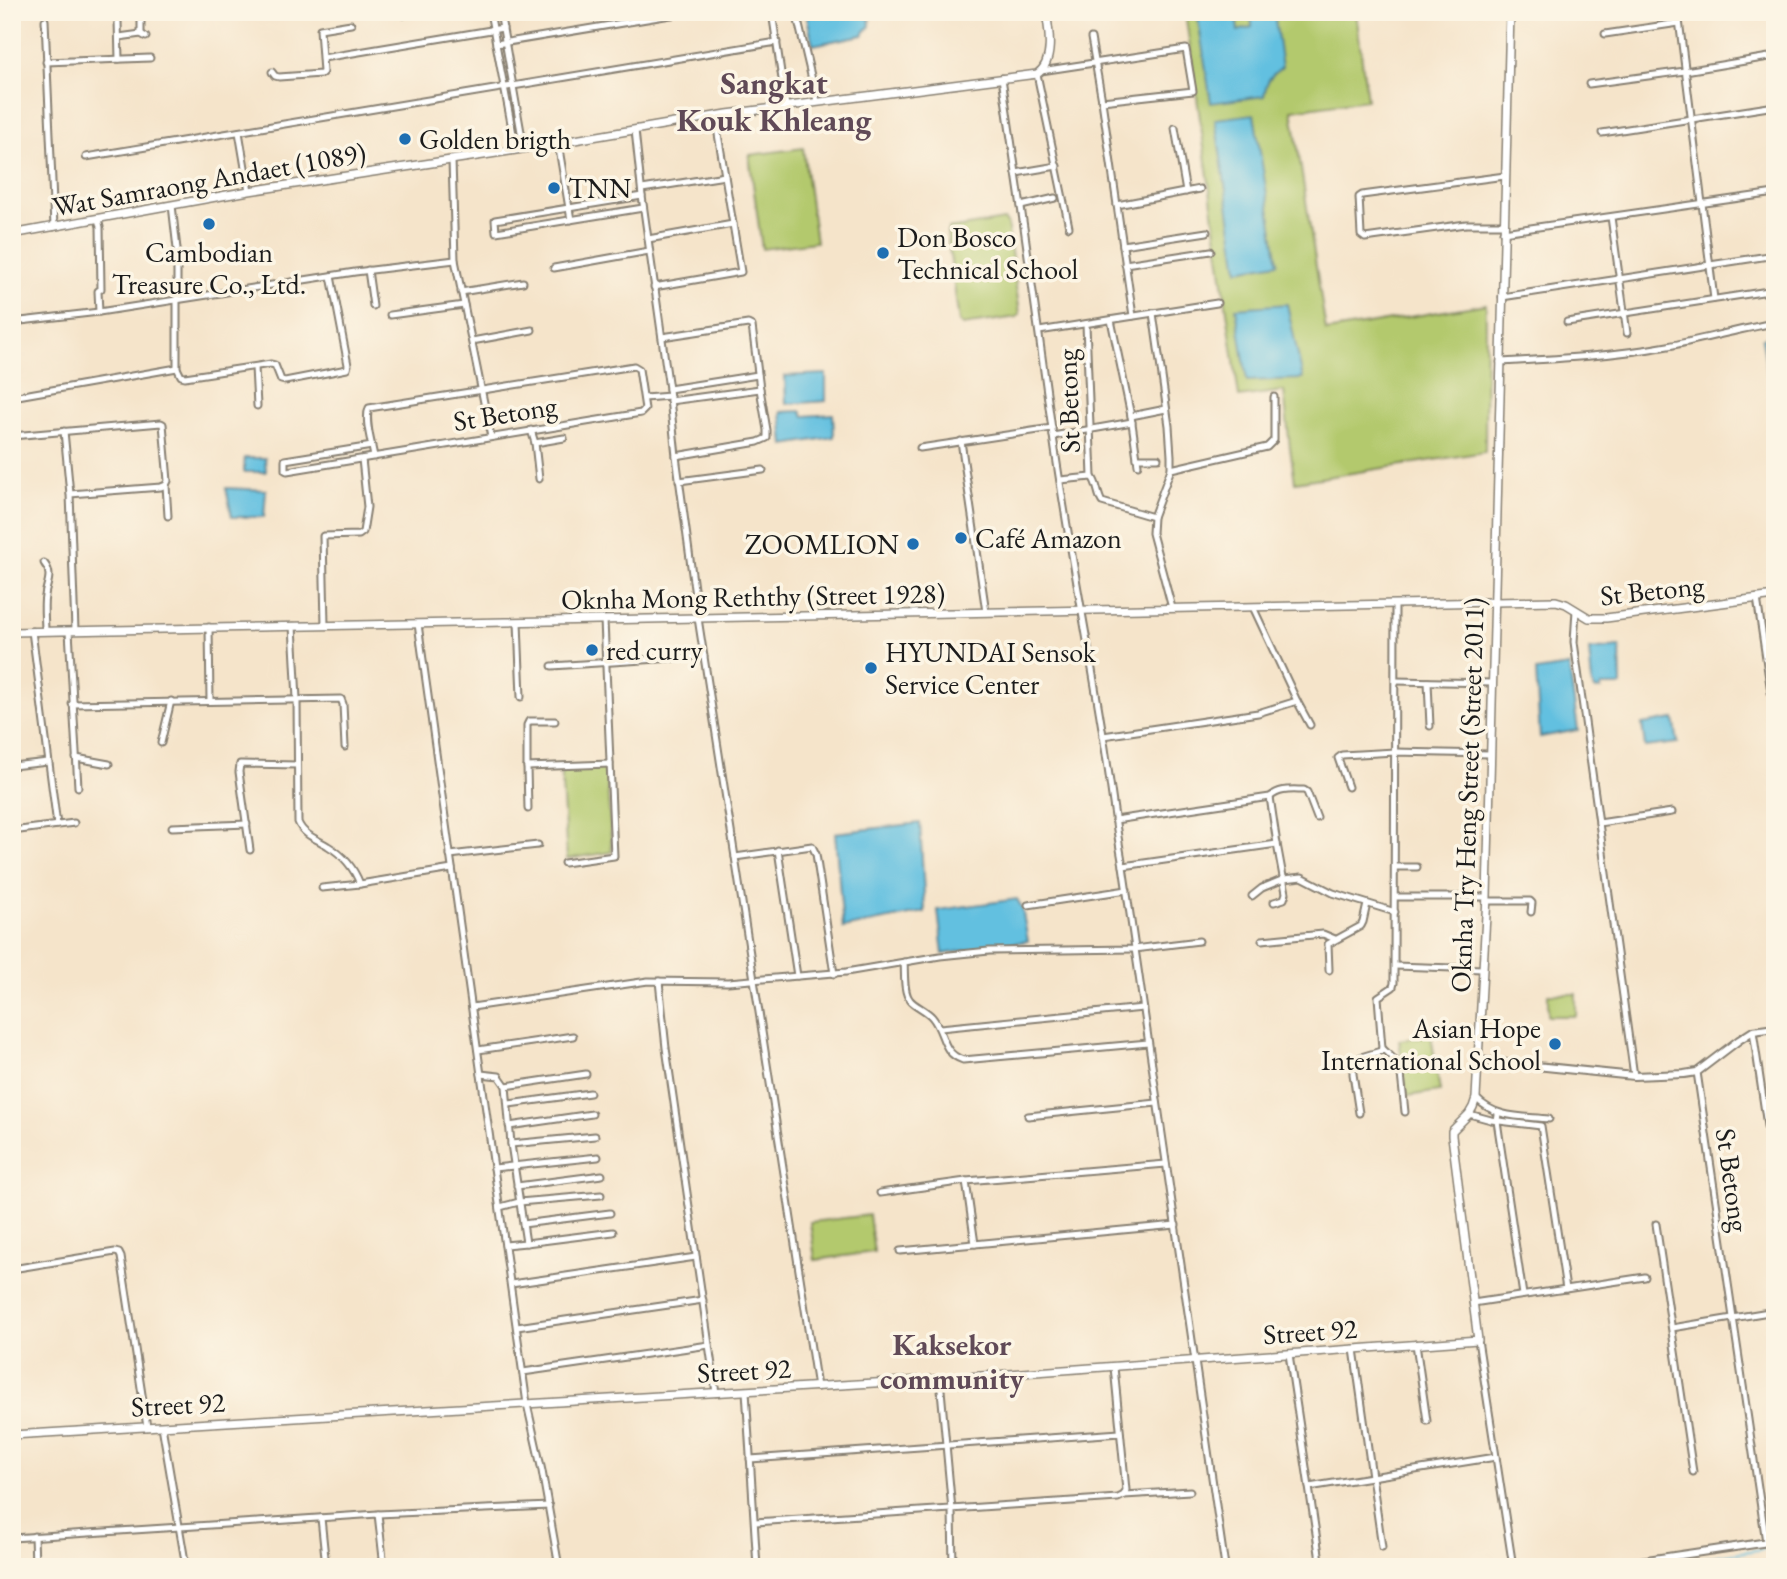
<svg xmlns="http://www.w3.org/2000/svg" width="1787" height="1579" font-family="'EB Garamond',serif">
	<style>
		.green { fill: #b3c96d; stroke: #687244; stroke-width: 2 }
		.water { fill: #62c0e0; stroke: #3f6e7e; stroke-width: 2 }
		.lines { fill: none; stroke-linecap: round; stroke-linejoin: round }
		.stream { stroke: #62c0e0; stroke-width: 2 }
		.minor-casing { stroke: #888073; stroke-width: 9 }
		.tertiary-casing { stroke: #888073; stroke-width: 10 }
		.secondary-casing { stroke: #888073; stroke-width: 10 }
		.minor { stroke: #fff; stroke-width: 5 }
		.tertiary { stroke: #fff; stroke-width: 6 }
		.secondary { stroke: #fff; stroke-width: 7 }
		.poi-dot { fill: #1f6fb2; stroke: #fcf5e5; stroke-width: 2.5 }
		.labels { text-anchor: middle; stroke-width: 7; stroke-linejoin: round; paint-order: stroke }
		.poi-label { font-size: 28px; fill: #1c1c1c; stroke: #fcf5e5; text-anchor: start }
		.street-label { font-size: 28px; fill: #1c1c1c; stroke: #fcf5e5 }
		.neighbourhood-label { font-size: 30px; font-weight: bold; fill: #604a57; stroke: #fcf5e5 }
		.quarter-label { font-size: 32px; font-weight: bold; fill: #604a57; stroke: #fcf5e5 }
	</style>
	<rect width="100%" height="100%" fill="#fcf5e5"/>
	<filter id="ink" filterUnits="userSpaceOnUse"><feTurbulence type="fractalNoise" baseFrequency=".0143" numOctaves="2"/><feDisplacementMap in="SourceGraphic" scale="14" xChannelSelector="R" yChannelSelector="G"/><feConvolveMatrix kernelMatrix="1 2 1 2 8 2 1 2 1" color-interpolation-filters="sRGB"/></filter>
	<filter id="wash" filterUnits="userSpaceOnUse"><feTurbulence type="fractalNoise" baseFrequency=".00686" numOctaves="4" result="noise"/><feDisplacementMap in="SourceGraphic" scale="28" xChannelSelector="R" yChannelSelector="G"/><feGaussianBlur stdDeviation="1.57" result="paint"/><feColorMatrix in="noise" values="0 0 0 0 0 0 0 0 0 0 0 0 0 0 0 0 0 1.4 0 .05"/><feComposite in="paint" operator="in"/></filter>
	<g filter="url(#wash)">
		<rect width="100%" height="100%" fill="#f5e4ca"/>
		<g class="green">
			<path d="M 1185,12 L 1356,12 L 1367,100 L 1292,110 L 1326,331 L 1486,304 L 1485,452 L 1295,482 L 1290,448 L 1284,391 L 1239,397 Z"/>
			<path d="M 803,148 L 816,242 L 762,249 L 749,155 Z"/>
			<path d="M 1004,220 L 1007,223 L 1020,314 L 1017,317 L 963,325 L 959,322 L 947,232 L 949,229 Z"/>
			<path d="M 606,768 L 612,852 L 567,859 L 561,770 Z"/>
			<rect x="1548" y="994" width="28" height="22"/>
			<path d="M 1431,1035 L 1440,1091 L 1407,1096 L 1399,1040 Z"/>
			<path d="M 869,1215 L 874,1252 L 815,1260 L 810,1222 Z"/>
		</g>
		<g class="water">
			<path d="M 806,12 L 869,12 L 870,26 L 862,35 L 813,45 Z"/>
			<path d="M 1197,12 L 1236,12 L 1238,31 L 1252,27 L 1251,12 L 1274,12 L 1282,67 C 1269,77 1267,80 1264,96 L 1211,103 Z"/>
			<path d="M 1254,114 L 1278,263 L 1238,270 L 1215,119 Z"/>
			<path d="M 1287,304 L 1303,379 L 1247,381 L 1236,308 Z"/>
			<path d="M 1775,331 L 1775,398 L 1770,388 L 1762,339 Z"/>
			<path d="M 826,374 L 826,401 L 786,404 L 785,376 Z"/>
			<path d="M 801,411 L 804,416 L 833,414 L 834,437 L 784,445 L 781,412 Z"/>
			<path d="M 244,458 L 265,458 L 266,472 L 244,472 Z"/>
			<path d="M 226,488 L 266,490 L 264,517 L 232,517 Z"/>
			<path d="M 1619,647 L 1620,648 L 1621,686 L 1601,686 L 1601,689 L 1595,690 L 1592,684 L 1589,650 Z"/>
			<path d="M 1569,666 L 1578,730 L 1540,737 L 1536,671 Z"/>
			<path d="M 1674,719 L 1678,743 L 1645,747 L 1642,724 Z"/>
			<path d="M 920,823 L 925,912 L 843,928 L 835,833 Z"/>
			<path d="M 1017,899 L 1022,908 L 1028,941 L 943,954 L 938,910 Z"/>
		</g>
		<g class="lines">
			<path class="stream" d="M 1646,1567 L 1775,1547"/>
		</g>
	</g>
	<g filter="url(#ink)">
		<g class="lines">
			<g class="minor-casing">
				<g id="minor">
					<path d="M 490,12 L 516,150"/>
					<path d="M 500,12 L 524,149"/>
					<path d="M 772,12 L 786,106"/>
					<path d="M 796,12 L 817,101"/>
					<path d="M 1678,12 L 1714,299"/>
					<path d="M 404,15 L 416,12"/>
					<path d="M 45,20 L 54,227"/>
					<path d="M 118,21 L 119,59"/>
					<path d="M 141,34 L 141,20"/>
					<path d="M 1605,34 L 1679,23"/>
					<path d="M 119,37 L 141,34 L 146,37"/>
					<path d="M 1091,38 L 1102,101 L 1133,316"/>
					<path d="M 496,44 L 689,12"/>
					<path d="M 323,58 L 503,28"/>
					<path d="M 46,62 L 150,58"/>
					<path d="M 1041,71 L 1186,49 L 1193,91 L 1102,101"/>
					<path d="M 272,72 L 275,76 L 279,77 L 321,74 L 323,72 L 320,29 L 351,24"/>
					<path d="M 1037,74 L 1069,227"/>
					<path d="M 1002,78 C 1020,197 1037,317 1053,436 C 1067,536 1087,635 1103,735 C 1110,779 1115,823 1123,866 L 1225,1567"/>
					<path d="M 1589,84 L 1685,71 L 1775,56"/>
					<path d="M 1175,128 L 1186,192"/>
					<path d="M 635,130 L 642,196 L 669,389 L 676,456 L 698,618 L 817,1387"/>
					<path d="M 239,132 L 249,191"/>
					<path d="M 1602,133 L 1775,106"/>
					<path d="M 558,143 L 571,220"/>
					<path d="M 86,157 L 777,42"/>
					<path d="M 452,160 L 455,260 L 491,437"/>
					<path d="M 1016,173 L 1057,166"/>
					<path d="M 642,189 L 725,176"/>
					<path d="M 642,196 L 495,220 L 496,232 L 643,208"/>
					<path d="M 172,205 L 177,249 L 177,368 L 181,376 L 185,377 L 271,364 L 275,365 L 281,380 L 285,381 L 347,369 L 348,365 L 331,276"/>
					<path d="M 1117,205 L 1200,189"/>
					<path d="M 1021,206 L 1055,198"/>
					<path d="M 1611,217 L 1627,333"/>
					<path d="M 98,219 L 100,227 L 101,289 L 98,291 L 99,312"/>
					<path d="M 1503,224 L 1466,224 L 1365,238 L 1361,235 L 1359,197 L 1362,195 L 1505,176"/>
					<path d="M 1503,232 L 1775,193"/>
					<path d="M 648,239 L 733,224"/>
					<path d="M 1123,245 L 1207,232"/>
					<path d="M 1125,264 L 1211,251"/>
					<path d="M 554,268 L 649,251"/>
					<path d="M 368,270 L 373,306"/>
					<path d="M 654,287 L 741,272 L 715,116"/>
					<path d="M 461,292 L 523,282"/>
					<path d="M 1502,297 L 1775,255"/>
					<path d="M 1153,313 L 1169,426 L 1171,456 L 1171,469 L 1153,517 L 1152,533 L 1172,608"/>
					<path d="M 390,315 L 464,305"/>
					<path d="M 1111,320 L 1131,416 L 1138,465"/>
					<path d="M 12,322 L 99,312 L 355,272 L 455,260"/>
					<path d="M 1567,322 L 1775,290"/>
					<path d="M 1086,324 L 1092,477"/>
					<path d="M 1039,331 L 1217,303"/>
					<path d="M 662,337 L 748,324 L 752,326 L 760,389 L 767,430 L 767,438 L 758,442 L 676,456"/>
					<path d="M 472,341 L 532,330"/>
					<path d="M 1500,362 C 1556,359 1613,356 1668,346 C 1704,339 1739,329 1775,323"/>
					<path d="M 255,367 L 257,406"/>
					<path d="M 669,389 L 758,375"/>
					<path d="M 12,397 L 177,368"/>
					<path d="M 644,398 L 670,396"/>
					<path d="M 670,401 L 760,389"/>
					<path d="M 1131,416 L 1166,409"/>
					<path d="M 531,430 L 535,443 L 564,438"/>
					<path d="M 64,431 L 70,494 L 75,630"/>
					<path d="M 12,436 L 161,423 L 163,424 L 168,481 L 166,485 L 168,516"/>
					<path d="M 1053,436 L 1132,422"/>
					<path d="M 961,441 L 986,612"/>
					<path d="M 535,443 L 539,479"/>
					<path d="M 372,446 L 285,460 L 285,470 L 287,471 L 641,413 L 645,409 L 639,369 L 634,366 L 369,408 C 364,420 372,444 374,457"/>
					<path d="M 920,448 L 1052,428"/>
					<path d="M 1137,458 L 1158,458"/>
					<path d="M 1171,469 L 1267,447 L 1274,440 L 1274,397"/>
					<path d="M 1060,480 L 1092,477 C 1098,484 1097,494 1102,502 L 1153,517"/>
					<path d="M 679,481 L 763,470"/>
					<path d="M 70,494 L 161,487 L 166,485"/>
					<path d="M 44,563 C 54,575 46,584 45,596 C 43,607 45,620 45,631"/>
					<path d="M 1757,598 L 1775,719"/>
					<path d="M 1253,607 L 1297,701 L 1310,725"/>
					<path d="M 1576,610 L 1574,642 L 1634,1076"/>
					<path d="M 518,622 L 521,697"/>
					<path d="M 418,624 L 527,1404 L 542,1471 L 559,1567"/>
					<path d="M 325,625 L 323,536 L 359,535 L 363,532 L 367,507 L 362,459"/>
					<path d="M 293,626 L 297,699 L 298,822 C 303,835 317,839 328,846 C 343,855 354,868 360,884"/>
					<path d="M 209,627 L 210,701"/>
					<path d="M 32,631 L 57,825"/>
					<path d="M 69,631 L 78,787"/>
					<path d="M 552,666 L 704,656"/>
					<path d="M 1396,681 L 1492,683"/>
					<path d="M 1428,682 L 1430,726"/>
					<path d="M 72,704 L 341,699 L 343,704 L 345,747"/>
					<path d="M 1103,736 L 1258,713 L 1297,701"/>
					<path d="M 161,743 L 171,701"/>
					<path d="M 76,758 L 109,764"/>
					<path d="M 12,766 L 48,762"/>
					<path d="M 527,767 L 527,725 L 529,721 L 555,721"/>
					<path d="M 1348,787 L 1338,758 L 1342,755 L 1395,752 L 1490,754"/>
					<path d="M 1270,797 L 1277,844 L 1286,893 L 1284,899 L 1274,902"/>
					<path d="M 528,809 L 527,767 L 610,764"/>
					<path d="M 1115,820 L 1270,797 C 1280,788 1292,790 1304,790 L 1307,792 L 1317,818"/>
					<path d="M 1599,823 L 1672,812"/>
					<path d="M 172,827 L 247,824"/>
					<path d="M 12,831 L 74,823"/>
					<path d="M 250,850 L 239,772 L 240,764 L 297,765"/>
					<path d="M 778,850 L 797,976"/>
					<path d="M 450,855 L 538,845"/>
					<path d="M 735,857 L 812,846 L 816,854 L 834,974"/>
					<path d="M 564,863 L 614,856 L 604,620"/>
					<path d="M 1123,866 L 1277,844"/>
					<path d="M 1396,867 L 1417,867"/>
					<path d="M 322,888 L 360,884 L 452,869"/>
					<path d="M 1252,896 L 1262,888 L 1284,879 L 1302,877 L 1333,893 L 1395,912"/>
					<path d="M 1396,897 L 1487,897"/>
					<path d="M 1486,901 L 1530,901 L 1532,903 L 1531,912"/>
					<path d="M 1028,905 L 1127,890"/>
					<path d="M 1262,940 L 1323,934 L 1335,939"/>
					<path d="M 904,962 C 905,973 903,992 910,1000 C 915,1006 926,1010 932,1017 C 945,1032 941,1053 963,1060 L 1148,1043"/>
					<path d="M 1395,966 L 1483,969"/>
					<path d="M 1329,970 L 1328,944 L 1361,926 L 1363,922 L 1367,904"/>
					<path d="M 659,981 L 666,1048 L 716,1393"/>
					<path d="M 472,1007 L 648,981 L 728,982 L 846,972 L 940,956 L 989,951 L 1134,949 L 1199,941"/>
					<path d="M 940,1028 L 1143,1008"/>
					<path d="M 1753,1031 L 1775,1180"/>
					<path d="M 1382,1048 L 1400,1065 L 1405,1112"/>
					<path d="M 478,1050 L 573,1036"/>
					<path d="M 1697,1072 L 1766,1542"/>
					<path d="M 481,1074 L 499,1076 L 506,1086 L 511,1144 L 526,1243 L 613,1232"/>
					<path d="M 506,1086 L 586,1074"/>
					<path d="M 1476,1098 C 1496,1119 1522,1116 1549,1119"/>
					<path d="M 509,1104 L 590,1093"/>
					<path d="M 1359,1113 L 1353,1074 L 1353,1063 L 1361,1057 L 1381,1051 L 1382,1048 L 1378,997 L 1393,987 L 1394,983 L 1395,604"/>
					<path d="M 1469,1114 L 1491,1120 L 1541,1126 L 1566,1289"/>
					<path d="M 1498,1114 L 1497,1121 L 1523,1295"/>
					<path d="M 1028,1116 L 1157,1103"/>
					<path d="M 509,1126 L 592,1114"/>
					<path d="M 511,1144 L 595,1136"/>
					<path d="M 494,1168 L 598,1157"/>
					<path d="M 966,1181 L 975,1244"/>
					<path d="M 517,1186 L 602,1175"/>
					<path d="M 880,1193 L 966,1181 L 1166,1164"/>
					<path d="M 500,1207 L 519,1202 L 601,1195"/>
					<path d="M 523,1224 L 610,1213"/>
					<path d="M 1656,1224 L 1693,1472"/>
					<path d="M 505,1245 L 526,1243"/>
					<path d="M 900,1251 L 1176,1225"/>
					<path d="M 12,1269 L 115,1252 L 119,1253 L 121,1257 L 147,1427"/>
					<path d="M 511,1284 L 696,1257"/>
					<path d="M 1473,1303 L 1645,1277"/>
					<path d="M 517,1327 L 703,1300"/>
					<path d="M 1672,1328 L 1775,1311"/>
					<path d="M 1478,1340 L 1513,1567"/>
					<path d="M 1416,1344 L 1427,1421"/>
					<path d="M 1354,1349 L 1382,1547"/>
					<path d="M 1289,1354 L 1321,1567"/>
					<path d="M 523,1372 L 709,1345"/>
					<path d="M 940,1379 L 952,1510 L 953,1567"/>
					<path d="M 746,1391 L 757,1567"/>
					<path d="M 162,1426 L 186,1567"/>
					<path d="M 750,1459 L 1120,1433"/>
					<path d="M 1309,1487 L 1496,1457"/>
					<path d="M 1124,1495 L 1190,1491"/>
					<path d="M 378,1514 L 384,1567"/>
					<path d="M 321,1518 L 326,1567"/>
					<path d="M 755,1522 L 1118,1498 L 1124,1495 L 1126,1490 L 1114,1367"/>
					<path d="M 34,1536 L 35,1564"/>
					<path d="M 12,1538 L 378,1514 L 549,1506"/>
				</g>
			</g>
			<g class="tertiary-casing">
				<g id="tertiary">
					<path d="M 1478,1060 L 1634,1076 L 1684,1074 L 1697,1072 L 1739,1040 L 1753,1031 L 1775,1028"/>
					<path d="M 1600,1567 L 1775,1541"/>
				</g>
			</g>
			<g class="secondary-casing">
				<g id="secondary">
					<path d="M 12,234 L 249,191 L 516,150 L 727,114 L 1037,74 C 1055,62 1049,30 1046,12"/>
					<path d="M 12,632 L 1494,602 L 1556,601 L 1566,604 L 1589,618 L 1606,618 L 1775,596"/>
					<path d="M 12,1435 L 940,1379 L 1478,1340 L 1452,1136 L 1452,1131 L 1469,1114 L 1473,1107 L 1476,1098 L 1478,1060 L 1487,897 L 1510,12"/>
				</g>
			</g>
			<use href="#minor" class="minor"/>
			<use href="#tertiary" class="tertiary"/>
			<use href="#secondary" class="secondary"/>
		</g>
	</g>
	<g class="poi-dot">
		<circle cx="405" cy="139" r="7"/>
		<circle cx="554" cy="188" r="7"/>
		<circle cx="209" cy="224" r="7"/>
		<circle cx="883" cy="253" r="7"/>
		<circle cx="961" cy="538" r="7"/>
		<circle cx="913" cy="544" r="7"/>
		<circle cx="592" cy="650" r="7"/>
		<circle cx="871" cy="668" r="7"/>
		<circle cx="1555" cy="1044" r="7"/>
	</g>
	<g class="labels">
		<g class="poi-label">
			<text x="419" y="149">Golden brigth</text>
			<text x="568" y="198">TNN</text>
			<text x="897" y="247">Don Bosco<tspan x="897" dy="32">Technical School</tspan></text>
			<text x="209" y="262" text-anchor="middle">Cambodian<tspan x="209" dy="32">Treasure Co., Ltd.</tspan></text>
			<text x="975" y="548">Café Amazon</text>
			<text x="899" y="554" text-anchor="end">ZOOMLION</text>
			<text x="606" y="660">red curry</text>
			<text x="885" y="662">HYUNDAI Sensok<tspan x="885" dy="32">Service Center</tspan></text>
			<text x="1541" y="1038" text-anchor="end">Asian Hope<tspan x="1541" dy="32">International School</tspan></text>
		</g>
		<g class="street-label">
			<text transform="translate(209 179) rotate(-10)" y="10">Wat Samraong Andaet (1089)</text>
			<text transform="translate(1068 401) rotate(-92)" y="10">St Betong</text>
			<text transform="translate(505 413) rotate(-9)" y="10">St Betong</text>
			<text transform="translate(1652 590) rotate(-6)" y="10">St Betong</text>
			<text transform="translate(753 596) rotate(-1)" y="10">Oknha Mong Reththy (Street 1928)</text>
			<text transform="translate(1467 795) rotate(-88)" y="10">Oknha Try Heng Street (Street 2011)</text>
			<text transform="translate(1733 1180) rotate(82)" y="10">St Betong</text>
			<text transform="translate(1310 1331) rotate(-4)" y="10">Street 92</text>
			<text transform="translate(744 1370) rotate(-3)" y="10">Street 92</text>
			<text transform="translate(178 1404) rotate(-3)" y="10">Street 92</text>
		</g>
		<g class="neighbourhood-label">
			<text x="952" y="1355">Kaksekor<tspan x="952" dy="34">community</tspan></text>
		</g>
		<g class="quarter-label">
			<text x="774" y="94">Sangkat<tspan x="774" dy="37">Kouk Khleang</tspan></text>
		</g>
	</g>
	<rect width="1787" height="1579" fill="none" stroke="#fcf5e5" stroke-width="42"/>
</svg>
